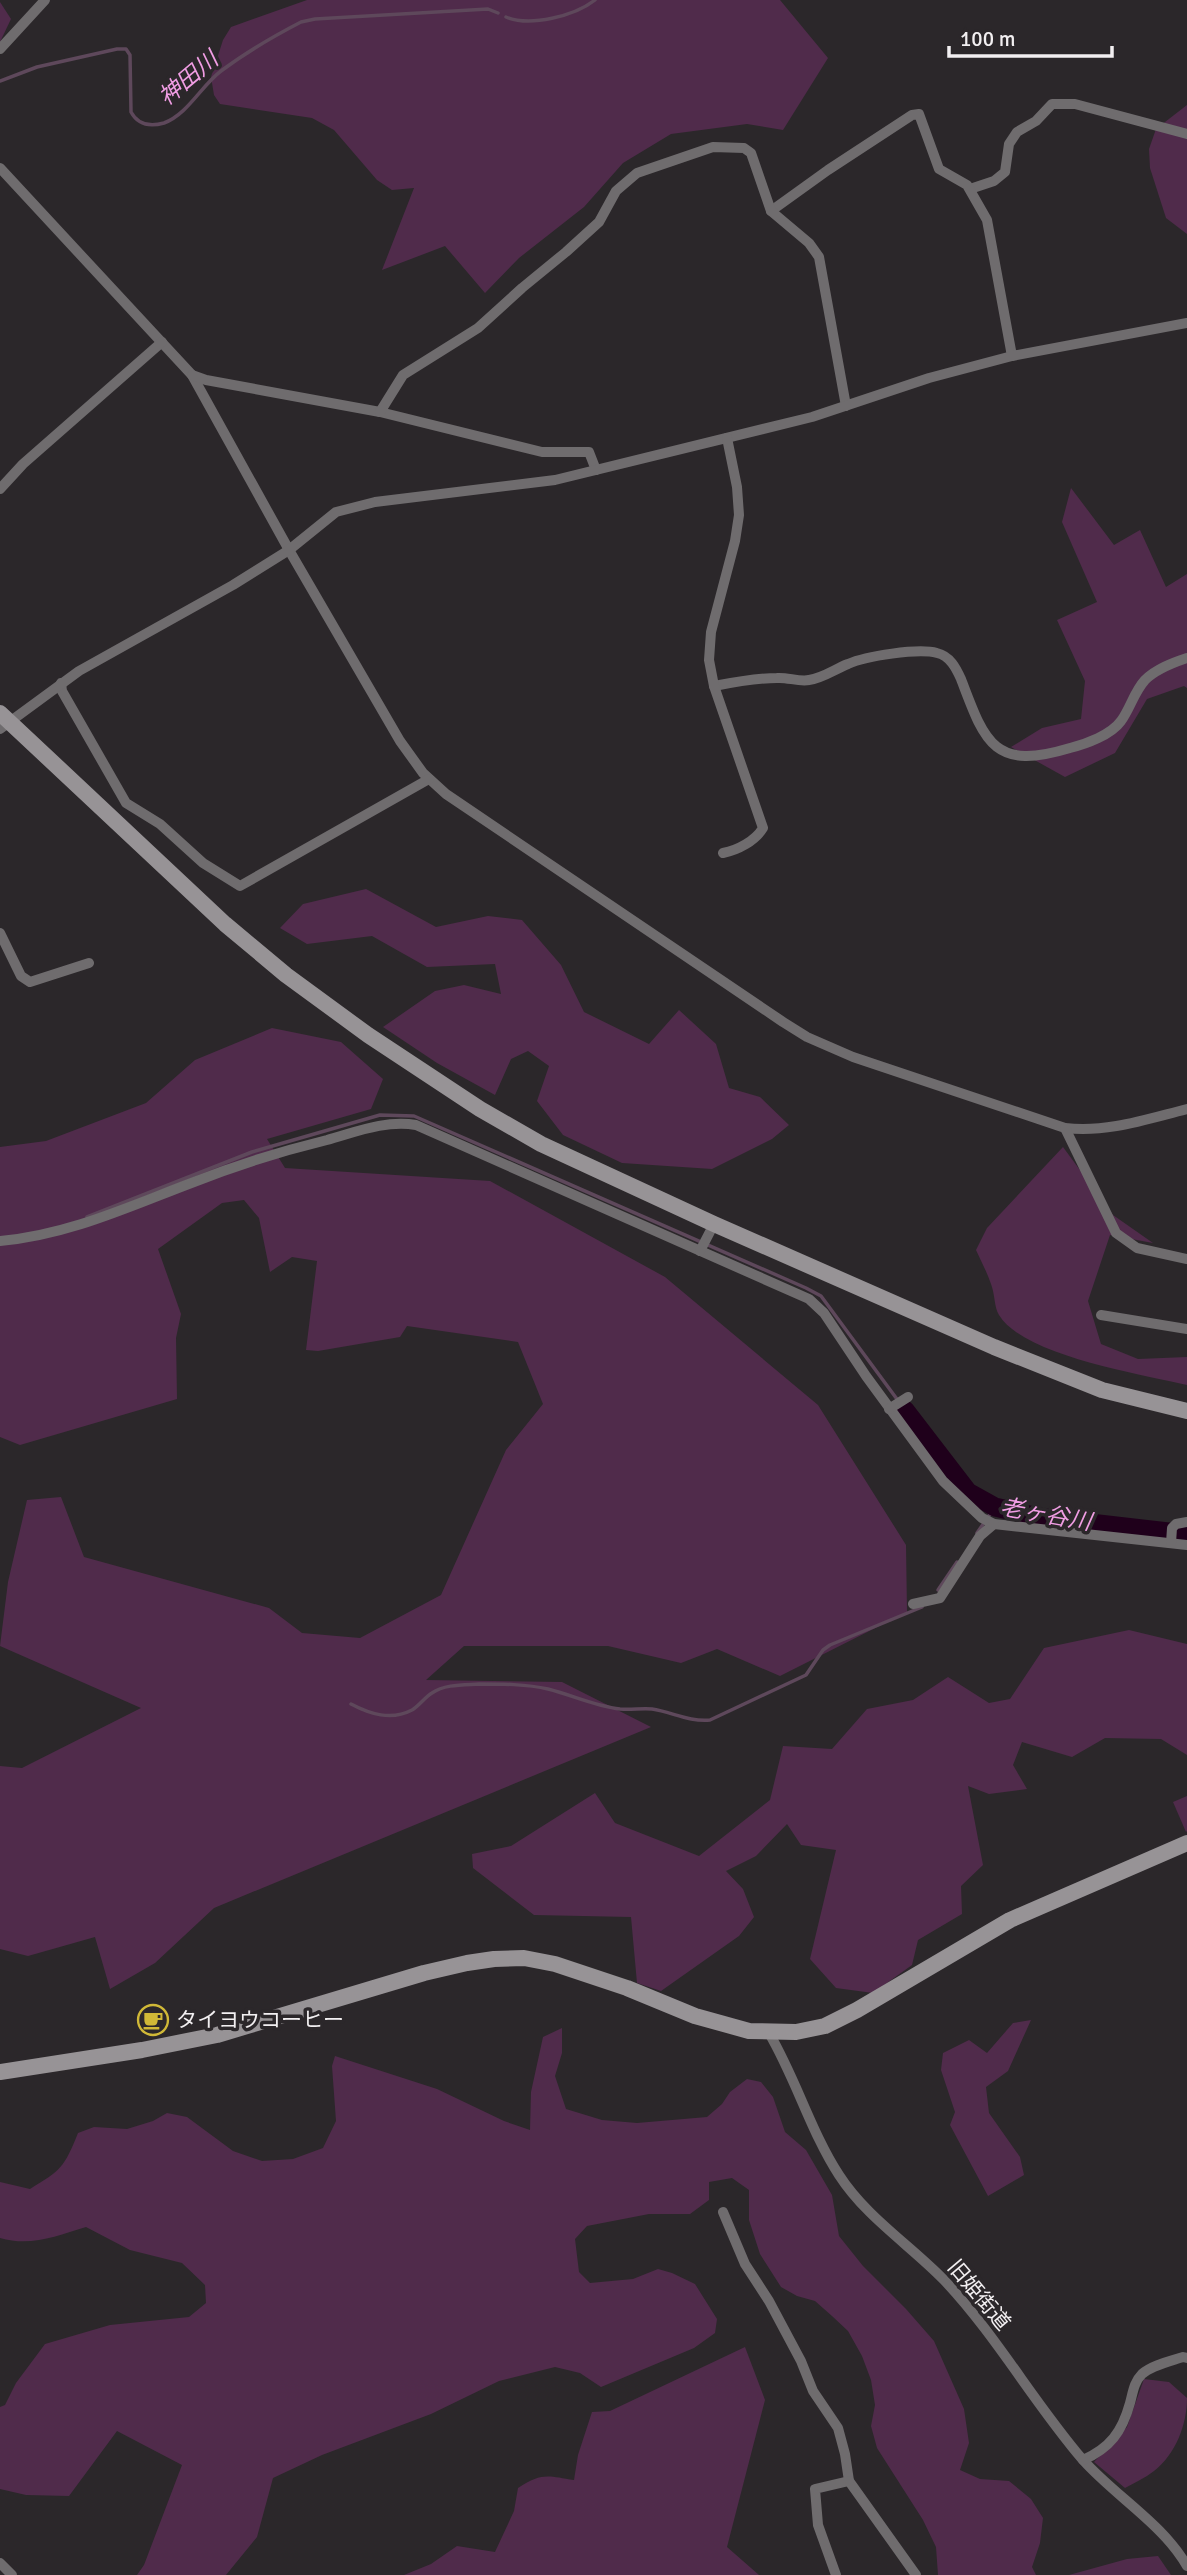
<svg xmlns="http://www.w3.org/2000/svg" width="1187" height="2575" font-family="Signika,'Noto Sans JP',sans-serif">
	<style>
		.green { fill: #502b4b }
		.lines { fill: none; stroke-linecap: round; stroke-linejoin: round }
		.stream { stroke: #5e485b; stroke-width: 3.5 }
		.river { stroke: #1f001b; stroke-width: 19 }
		.street { stroke: #6f6c6e; stroke-width: 10 }
		.secondary { stroke: #979396; stroke-width: 16 }
		.labels { text-anchor: middle; stroke-width: 7; stroke-linejoin: round; paint-order: stroke }
		.poi-label { font-size: 21px; fill: #f2eff1; stroke: #2b272a; text-anchor: start }
		.street-label { font-size: 21px; fill: #f2eff1; stroke: #2b272a }
		.water-label { font-size: 23px; font-style: italic; fill: #f09de3; stroke: #2b272a }
	</style>
	<rect width="100%" height="100%" fill="#2b272a"/>
	<g class="green">
		<path d="M 307,0 L 780,0 L 828,58 L 783,130 L 747,124 L 671,134 L 623,163 L 584,207 L 519,258 L 485,293 L 445,246 L 382,270 L 414,188 L 392,190 L 377,180 L 334,130 L 312,118 L 220,104 L 214,95 L 211,77 L 223,40 L 231,27 Z"/>
		<path d="M 0,2 L 11,19 L 0,42 Z"/>
		<path d="M 1187,105 L 1187,234 L 1166,218 L 1150,168 L 1149,149 L 1156,129 Z"/>
		<path d="M 1071,488 L 1114,545 L 1140,530 L 1166,587 L 1187,574 L 1187,688 L 1184,686 L 1147,699 L 1115,753 L 1065,777 L 1011,747 L 1042,728 L 1081,719 L 1085,681 L 1057,620 L 1097,602 L 1062,522 Z"/>
		<path d="M 366,889 L 436,927 L 488,916 L 522,920 L 561,965 L 584,1012 L 649,1044 L 679,1010 L 716,1044 L 729,1088 L 760,1097 L 789,1125 L 772,1139 L 712,1169 L 622,1163 L 563,1135 L 537,1101 L 549,1066 L 528,1051 L 511,1059 L 495,1095 L 437,1063 L 383,1027 L 435,991 L 464,985 L 501,994 L 495,964 L 427,967 L 372,936 L 307,944 L 280,928 L 303,904 Z"/>
		<path d="M 272,1028 L 341,1042 L 383,1079 L 371,1109 L 267,1139 L 285,1168 L 490,1181 L 665,1277 L 818,1405 L 906,1545 L 907,1612 L 780,1676 L 717,1649 L 681,1663 L 608,1646 L 464,1646 L 426,1680 L 562,1682 L 651,1727 L 214,1908 L 155,1963 L 110,1989 L 95,1937 L 28,1956 L 0,1949 L 0,1766 L 22,1768 L 141,1708 L 0,1646 L 8,1582 L 27,1500 L 61,1497 L 84,1557 L 269,1608 L 302,1633 L 360,1638 L 441,1595 L 506,1450 L 543,1404 L 518,1342 L 407,1326 L 400,1337 L 318,1351 L 306,1350 L 317,1261 L 292,1257 L 270,1272 L 259,1218 L 244,1200 L 222,1203 L 158,1249 L 181,1314 L 176,1338 L 177,1399 L 20,1445 L 0,1437 L 0,1147 L 46,1141 L 146,1103 L 195,1060 Z"/>
		<path d="M 1063,1147 L 1113,1215 L 1153,1243 L 1110,1235 L 1088,1301 L 1101,1344 L 1138,1359 L 1187,1357 L 1187,1385 C 1141,1374 1024,1356 999,1315 C 994,1307 995,1294 991,1284 C 987,1272 981,1261 976,1250 L 987,1228 Z"/>
		<path d="M 1129,1630 L 1187,1644 L 1187,1755 L 1161,1739 L 1105,1738 L 1072,1757 L 1022,1742 L 1013,1765 L 1027,1789 L 989,1794 L 968,1786 L 983,1865 L 961,1886 L 962,1914 L 918,1940 L 912,1965 L 873,1993 L 836,1988 L 810,1959 L 836,1850 L 801,1845 L 787,1824 L 756,1856 L 726,1871 L 743,1889 L 754,1917 L 739,1936 L 661,1991 L 637,1983 L 631,1917 L 534,1915 L 473,1868 L 472,1854 L 511,1846 L 595,1793 L 615,1823 L 699,1856 L 770,1800 L 783,1746 L 832,1749 L 867,1709 L 913,1700 L 948,1677 L 989,1703 L 1010,1699 L 1044,1648 Z"/>
		<path d="M 1187,1796 L 1187,1831 L 1186,1832 L 1173,1802 Z"/>
		<path d="M 1031,2020 L 1008,2071 L 986,2087 L 989,2113 L 1020,2157 L 1024,2175 L 988,2196 L 950,2125 L 955,2112 L 941,2070 L 943,2053 L 969,2040 L 987,2053 L 1013,2023 Z"/>
		<path d="M 562,2028 L 562,2053 L 555,2076 L 566,2109 L 602,2120 L 637,2123 L 707,2117 L 722,2104 L 730,2092 L 747,2079 L 761,2082 L 773,2097 L 785,2132 L 806,2150 L 832,2195 L 839,2236 L 863,2266 L 906,2309 L 934,2341 L 964,2409 L 969,2443 L 960,2470 L 980,2479 L 1009,2481 L 1031,2499 L 1043,2518 L 1040,2543 L 1032,2567 L 1036,2575 L 938,2575 L 936,2547 L 923,2520 L 877,2448 L 871,2426 L 875,2405 L 871,2380 L 862,2356 L 848,2331 L 832,2316 L 815,2301 L 797,2296 L 781,2287 L 760,2254 L 749,2220 L 749,2190 L 732,2178 L 709,2182 L 709,2200 L 690,2214 L 649,2214 L 587,2226 L 575,2239 L 579,2272 L 590,2283 L 633,2279 L 658,2269 L 672,2273 L 695,2284 L 717,2319 L 715,2333 L 694,2348 L 601,2387 L 580,2373 L 555,2367 L 499,2381 L 431,2414 L 322,2455 L 273,2478 L 257,2537 L 226,2575 L 137,2575 L 144,2565 L 182,2465 L 117,2431 L 69,2496 L 26,2495 L 0,2489 L 0,2407 L 5,2405 L 16,2383 L 45,2344 L 110,2325 L 189,2317 L 206,2303 L 205,2285 L 182,2263 L 130,2250 L 86,2227 C 56,2236 31,2247 0,2238 L 0,2182 L 30,2189 C 61,2170 64,2168 78,2133 L 94,2127 L 127,2129 L 153,2121 L 167,2113 L 187,2117 L 233,2151 L 262,2161 L 293,2159 L 323,2148 L 336,2121 L 332,2066 L 335,2056 L 437,2089 L 504,2121 L 530,2130 L 531,2092 L 543,2037 Z"/>
		<path d="M 745,2347 L 765,2400 L 727,2547 L 759,2575 L 404,2575 L 431,2564 L 457,2546 L 495,2552 L 514,2511 L 518,2488 C 542,2472 548,2476 574,2480 L 578,2455 L 592,2412 L 610,2411 Z"/>
		<path d="M 1144,2379 L 1169,2382 L 1187,2398 C 1187,2424 1176,2454 1154,2471 C 1145,2478 1134,2483 1125,2488 L 1094,2462 L 1127,2427 Z"/>
		<path d="M 1158,2556 L 1171,2575 L 1069,2575 L 1127,2559 Z"/>
	</g>
	<g class="lines">
		<g class="stream">
			<path d="M 506,17 C 530,27 575,16 595,0"/>
			<path d="M 0,81 L 37,67 L 117,49 L 126,49 L 130,55 L 131,112 C 138,125 150,127 164,123 C 188,114 201,86 221,71 C 245,53 274,36 301,22 L 315,19 L 488,9 L 498,13"/>
			<path d="M 87,1217 L 252,1152 L 380,1115 L 414,1116 L 806,1288 L 821,1296 L 905,1410"/>
			<path d="M 977,1533 L 995,1507"/>
			<path d="M 938,1590 L 957,1562"/>
			<path d="M 351,1704 C 370,1714 391,1721 412,1710 C 419,1706 425,1697 432,1693 C 445,1684 464,1685 479,1684 C 502,1684 526,1684 548,1689 C 572,1695 595,1706 620,1709 C 631,1710 642,1708 652,1709 C 672,1712 689,1722 710,1720 L 806,1675 L 823,1650 L 830,1645 L 922,1607"/>
		</g>
		<path class="river" d="M 905,1410 L 968,1492 L 995,1507 L 1038,1517 L 1187,1534"/>
		<g class="street">
			<path d="M 0,49 L 45,0"/>
			<path d="M 0,168 L 192,375 L 289,550 L 400,741 L 423,773 L 446,794 L 783,1022 L 807,1037 L 853,1057 L 1065,1128 C 1107,1133 1147,1119 1187,1109"/>
			<path d="M 970,189 L 994,181 L 1005,172 L 1009,144 L 1017,132 L 1036,121 L 1052,104 L 1075,104 L 1187,134"/>
			<path d="M 771,211 L 828,170 L 912,115 L 919,114 L 939,169 L 967,185 L 987,220 L 1012,356"/>
			<path d="M 192,375 L 206,380 L 380,412 L 542,452 L 589,452 L 596,470"/>
			<path d="M 380,412 L 403,375 L 478,328 L 522,288 L 566,252 L 599,222 L 616,191 L 637,173 L 713,147 L 744,148 L 751,153 L 771,211 L 809,243 L 819,257 L 846,406"/>
			<path d="M 0,489 L 23,464 L 162,342"/>
			<path d="M 61,683 L 62,691 L 126,803 L 160,824 L 203,863 L 240,886 L 429,779"/>
			<path d="M 714,686 C 735,682 756,678 777,678 C 787,677 799,682 809,680 C 823,678 835,669 848,664 C 866,656 918,648 937,653 C 950,656 956,668 961,679 C 985,743 994,771 1070,748 C 1086,744 1111,735 1121,721 C 1130,709 1134,692 1145,680 C 1156,669 1172,663 1187,658"/>
			<path d="M 0,729 L 79,671 L 233,585 L 289,550 L 336,512 L 375,502 L 555,480 L 812,417 L 929,378 L 1012,356 L 1187,323"/>
			<path d="M 723,853 C 738,850 755,841 763,828 L 714,686 L 709,660 L 711,632 L 735,541 L 739,515 L 737,487 L 727,438"/>
			<path d="M 0,933 L 21,976 L 30,982 L 89,963"/>
			<path d="M 1065,1128 L 1116,1233 L 1137,1248 L 1187,1259"/>
			<path d="M 0,1241 C 69,1235 130,1206 194,1182 C 237,1165 282,1151 327,1140 C 356,1132 385,1120 416,1125 L 809,1299 L 824,1313 L 866,1376 L 943,1481 L 982,1518 L 994,1524 L 1187,1545"/>
			<path d="M 700,1251 L 714,1224"/>
			<path d="M 1101,1315 L 1187,1329"/>
			<path d="M 889,1409 L 908,1397"/>
			<path d="M 1171,1543 L 1172,1528 L 1176,1524 L 1187,1522"/>
			<path d="M 913,1604 L 940,1598 L 980,1536 L 994,1524"/>
			<path d="M 769,2033 C 796,2079 811,2132 839,2175 C 866,2217 910,2245 944,2280 C 996,2335 1034,2403 1083,2460 C 1115,2496 1163,2524 1187,2566"/>
			<path d="M 723,2212 L 745,2264 L 769,2301 L 801,2361 L 813,2391 L 838,2428 L 845,2454 L 849,2481 L 916,2575"/>
			<path d="M 1083,2460 C 1110,2448 1122,2432 1130,2403 C 1133,2392 1134,2382 1142,2374 C 1152,2365 1171,2361 1183,2357 L 1187,2358"/>
			<path d="M 0,2563 L 12,2575"/>
			<path d="M 836,2575 L 818,2525 L 815,2489 L 849,2481"/>
		</g>
		<g class="secondary">
			<path d="M 0,713 L 225,924 L 286,975 L 368,1035 L 480,1109 L 541,1144 L 714,1224 L 994,1347 L 1102,1390 L 1187,1411"/>
			<path d="M 0,2072 L 142,2050 L 217,2035 L 424,1973 L 467,1963 L 494,1959 L 524,1958 L 555,1964 L 627,1988 L 695,2016 L 749,2031 L 796,2032 L 825,2026 L 857,2010 L 1010,1920 L 1187,1843"/>
		</g>
	</g>
	<defs>
		<g id="cafe-ring" transform="scale(1.575)"><circle r="9.5" fill="#2b272a" stroke="#d0b837" stroke-width="1.5"/><path d="M-5.5-4.5H6V0H3Q3 3.5 0 3.5H-2.5Q-5.5 3.5-5.5 0ZM3-3.2v2h1.7v-2ZM-6 4.5H4V6H-6Z" fill="#d0b837"/></g>
	</defs>
	<g fill-rule="evenodd">
		<use href="#cafe-ring" x="153" y="2020"/>
	</g>
	<g class="labels">
		<g class="poi-label">
			<text x="176" y="2027">タイヨウコーヒー</text>
		</g>
		<g class="street-label">
			<text transform="translate(979 2295) rotate(50)" y="7">旧姫街道</text>
		</g>
		<g class="water-label">
			<text transform="translate(188 78) rotate(-40)" y="8">神田川</text>
			<text transform="translate(1046 1514) rotate(10)" y="8">老ヶ谷川</text>
		</g>
	</g>
	<path d="M949 46v10h163v-10" fill="none" stroke="#f2eff1" stroke-width="3.5"/>
	<text x="960" y="46" font-size="21" fill="#f2eff1" stroke="#2b272a" stroke-width="5" paint-order="stroke">100 m</text>
</svg>
